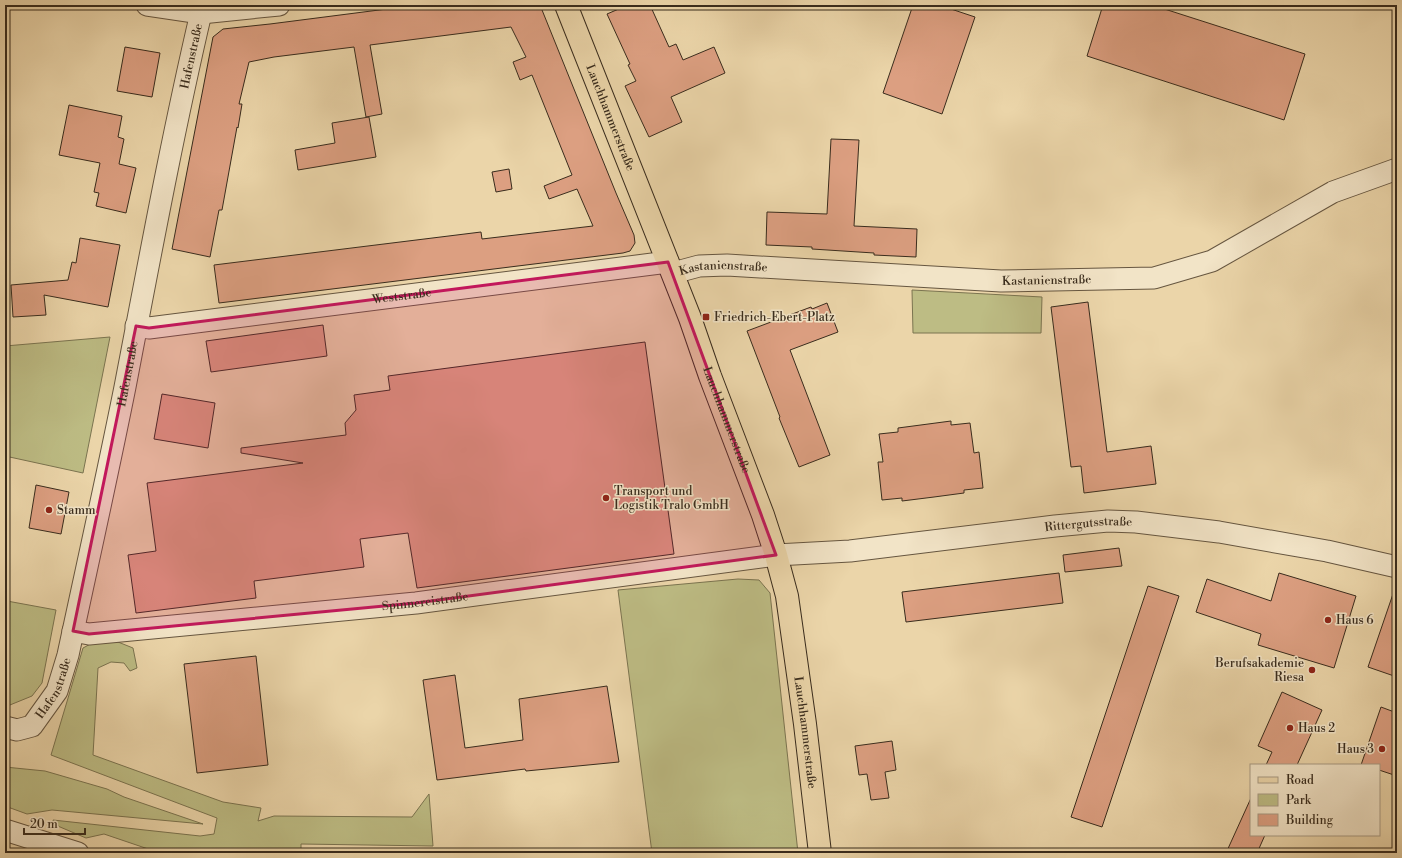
<svg xmlns="http://www.w3.org/2000/svg" width="1402" height="858" font-family="'Libre Bodoni',serif">
	<style>
		.green { fill: #bdbc84; stroke: #7b7450 }
		.building { fill: #dc9f81; stroke: #392c1d }
		.lines { fill: none; stroke-linecap: round; stroke-linejoin: round }
		.minor-casing { stroke: #665640; stroke-width: 23 }
		.primary-casing { stroke: #392c1d; stroke-width: 24 }
		.minor { stroke: #f2e4c7; stroke-width: 21 }
		.primary { stroke: #ebd5a9; stroke-width: 22 }
		.marked { fill: #c2185b; fill-opacity: 0.2; stroke: #c2185b; stroke-width: 3; stroke-linejoin: round }
		.poi-dot { fill: #8f2418; stroke: #f2e4c7; stroke-width: 1.5 }
		.labels { text-anchor: middle; stroke-width: 3; stroke-linejoin: round; paint-order: stroke }
		.street-label { font-size: 12px; fill: #392c1d; stroke: #f2e4c7 }
		.poi-label { font-size: 12px; fill: #392c1d; stroke: #f2e4c7; text-anchor: start }
	</style>
	<rect width="100%" height="100%" fill="#ebd5a9"/>
	<filter id="stains"><feTurbulence type="fractalNoise" baseFrequency=".005" numOctaves="4"/><feColorMatrix values="0 0 0 0 .2 0 0 0 0 .09 0 0 0 0 .02 0 0 0 .5 -.17"/></filter>
	<radialGradient id="worn" r=".72"><stop offset=".6" stop-color="#630" stop-opacity="0"/><stop offset="1" stop-color="#630" stop-opacity=".3"/></radialGradient>
	<g class="green">
		<path d="M 912,290 L 1042,297 L 1041,333 L 913,333 Z"/>
		<path d="M 110,337 L 83,473 L 5,456 L 5,346 Z"/>
		<path d="M 738,579 L 759,580 L 770,593 L 798,853 L 652,853 L 618,590 Z"/>
		<path d="M 7,601 L 56,610 L 42,683 L 32,696 L 5,707 L 5,602 Z"/>
		<path d="M 96,641 L 118,642 L 133,648 L 137,668 L 130,671 L 124,663 L 111,662 L 98,668 L 93,755 L 223,802 L 261,808 L 258,821 L 274,816 L 412,817 L 429,794 L 433,846 L 301,844 L 301,853 L 160,853 L 104,834 L 86,838 L 53,824 L 53,820 L 200,836 L 214,834 L 217,818 L 51,755 L 83,648 Z"/>
		<path d="M 5,767 L 45,771 L 107,789 L 124,797 L 203,824 L 52,810 L 27,814 L 5,806 Z"/>
	</g>
	<g class="building">
		<path d="M 418,5 L 540,5 L 616,193 L 634,235 L 635,243 L 630,251 L 623,253 L 219,303 L 214,265 L 481,232 L 482,239 L 593,226 L 577,189 L 549,199 L 544,186 L 572,175 L 532,75 L 520,80 L 513,62 L 526,57 L 511,27 L 370,45 L 382,114 L 366,117 L 354,47 L 274,57 L 249,62 L 239,104 L 242,104 L 238,128 L 237,127 L 222,210 L 219,210 L 210,257 L 172,249 L 213,37 L 223,29 L 270,24 Z"/>
		<path d="M 628,5 L 650,5 L 669,47 L 676,44 L 683,60 L 714,47 L 725,73 L 671,97 L 682,122 L 649,137 L 625,86 L 636,81 L 628,65 L 630,64 L 607,14 Z"/>
		<path d="M 913,5 L 939,5 L 975,17 L 942,114 L 883,93 Z"/>
		<path d="M 1103,5 L 1152,5 L 1305,54 L 1284,120 L 1087,56 Z"/>
		<path d="M 125,47 L 160,53 L 152,97 L 117,91 Z"/>
		<path d="M 69,105 L 122,116 L 118,137 L 124,139 L 119,164 L 136,168 L 126,213 L 96,206 L 99,193 L 94,192 L 100,163 L 59,155 Z"/>
		<path d="M 369,117 L 376,157 L 298,170 L 295,150 L 335,143 L 332,123 Z"/>
		<path d="M 831,139 L 859,140 L 854,226 L 917,229 L 916,257 L 874,255 L 874,253 L 812,249 L 812,247 L 766,245 L 767,212 L 827,214 Z"/>
		<path d="M 509,169 L 512,189 L 496,192 L 492,172 Z"/>
		<path d="M 80,238 L 120,245 L 108,307 L 44,295 L 46,315 L 13,317 L 11,285 L 68,280 L 72,262 L 76,263 Z"/>
		<path d="M 1088,302 L 1107,452 L 1151,446 L 1156,484 L 1084,493 L 1081,466 L 1071,467 L 1051,307 Z"/>
		<path d="M 827,303 L 838,332 L 790,350 L 830,455 L 799,467 L 779,418 L 780,417 L 747,331 L 811,307 L 812,309 Z"/>
		<path d="M 323,325 L 327,356 L 211,372 L 206,341 Z"/>
		<path d="M 645,342 L 674,554 L 417,588 L 408,533 L 360,539 L 364,567 L 254,581 L 256,598 L 136,613 L 128,555 L 156,551 L 147,483 L 303,463 L 241,453 L 241,448 L 346,435 L 345,423 L 356,410 L 354,395 L 390,390 L 388,376 Z"/>
		<path d="M 162,394 L 215,403 L 208,448 L 154,439 Z"/>
		<path d="M 951,421 L 951,425 L 970,423 L 974,453 L 979,452 L 983,488 L 964,490 L 964,493 L 934,497 L 902,501 L 902,498 L 882,500 L 878,462 L 883,462 L 879,434 L 898,432 L 898,428 Z"/>
		<path d="M 36,485 L 69,492 L 61,534 L 29,528 Z"/>
		<path d="M 1119,548 L 1122,566 L 1065,572 L 1063,555 Z"/>
		<path d="M 1059,573 L 1063,603 L 906,622 L 902,592 Z"/>
		<path d="M 1279,573 L 1356,596 L 1334,668 L 1258,645 L 1261,634 L 1196,612 L 1207,579 L 1271,601 Z"/>
		<path d="M 1148,586 L 1179,596 L 1102,827 L 1071,817 Z"/>
		<path d="M 1394,591 L 1397,591 L 1397,677 L 1368,667 Z"/>
		<path d="M 256,656 L 268,765 L 197,773 L 184,664 Z"/>
		<path d="M 455,675 L 465,748 L 523,740 L 519,699 L 607,686 L 619,762 L 526,771 L 525,769 L 437,780 L 423,680 Z"/>
		<path d="M 1282,692 L 1322,710 L 1297,765 L 1266,765 L 1272,752 L 1258,746 Z"/>
		<path d="M 1381,707 L 1397,713 L 1397,776 L 1379,770 L 1379,765 L 1361,765 Z"/>
		<path d="M 892,741 L 896,770 L 885,772 L 889,798 L 871,800 L 867,774 L 859,775 L 855,746 Z"/>
		<path d="M 1251,798 L 1251,835 L 1265,835 L 1257,853 L 1226,853 Z"/>
	</g>
	<g class="lines">
		<g class="minor-casing">
			<g id="minor">
				<path d="M 147,5 L 201,13 L 279,5"/>
				<path id="s1" d="M 673,273 L 699,266 L 727,265 L 1001,281 L 1154,278 L 1212,261 L 1333,192 L 1397,169"/>
				<path id="s2" d="M 136,326 L 149,328 L 668,262"/>
				<path id="s3" d="M 73,631 L 89,634 L 416,603 L 776,555 L 850,551 L 1055,526 L 1108,521 L 1136,522 L 1219,532 L 1327,551 L 1397,567"/>
				<path id="s4" d="M 5,727 L 17,730 L 32,726 L 57,691 L 68,655 C 87,566 107,477 125,387 C 149,262 172,137 201,13 L 201,5"/>
				<path d="M 5,830 L 78,853"/>
			</g>
		</g>
		<g class="primary-casing">
			<g id="primary">
				<path id="s5" d="M 566,5 L 690,318 L 710,376 L 763,515 L 776,555 L 787,596 L 805,724 L 820,853"/>
			</g>
		</g>
		<use href="#minor" class="minor"/>
		<use href="#primary" class="primary"/>
	</g>
	<path class="marked" d="M 668,262 L 776,555 L 416,603 L 89,634 L 73,631 L 136,326 L 149,328 Z"/>
	<g class="poi-dot">
		<rect x="702" y="313" width="8" height="8" rx="2"/>
		<circle cx="606" cy="498" r="4"/>
		<circle cx="49" cy="510" r="4"/>
		<circle cx="1328" cy="620" r="4"/>
		<circle cx="1312" cy="670" r="4"/>
		<circle cx="1290" cy="728" r="4"/>
		<circle cx="1382" cy="749" r="4"/>
	</g>
	<g class="labels">
		<g class="street-label">
			<text dy="4" stroke="none"><textPath href="#s4" startOffset="720">Hafenstraße</textPath></text>
			<text dy="4" stroke="none"><textPath href="#s5" startOffset="121">Lauchhammerstraße</textPath></text>
			<text dy="4" stroke="none"><textPath href="#s1" startOffset="51">Kastanienstraße</textPath></text>
			<text dy="4" stroke="none"><textPath href="#s1" startOffset="375">Kastanienstraße</textPath></text>
			<text dy="4" stroke="none"><textPath href="#s2" startOffset="268">Weststraße</textPath></text>
			<text dy="4" stroke="none"><textPath href="#s4" startOffset="396">Hafenstraße</textPath></text>
			<text dy="4" stroke="none"><textPath href="#s5" startOffset="445">Lauchhammerstraße</textPath></text>
			<text dy="4" stroke="none"><textPath href="#s3" startOffset="1022">Rittergutsstraße</textPath></text>
			<text dy="4" stroke="none"><textPath href="#s3" startOffset="354">Spinnereistraße</textPath></text>
			<text dy="4" stroke="none"><textPath href="#s4" startOffset="72">Hafenstraße</textPath></text>
			<text dy="4" stroke="none"><textPath href="#s5" startOffset="769">Lauchhammerstraße</textPath></text>
		</g>
		<g class="poi-label">
			<text x="714" y="321">Friedrich-Ebert-Platz</text>
			<text x="614" y="495">Transport und<tspan x="614" dy="14">Logistik Tralo GmbH</tspan></text>
			<text x="57" y="514">Stamm</text>
			<text x="1336" y="624">Haus 6</text>
			<text x="1304" y="667" text-anchor="end">Berufsakademie<tspan x="1304" dy="14">Riesa</tspan></text>
			<text x="1298" y="732">Haus 2</text>
			<text x="1374" y="753" text-anchor="end">Haus 3</text>
		</g>
	</g>
	<rect width="1402" height="858" fill="none" stroke="#ebd5a9" stroke-width="20"/>
	<rect x="6" y="6" width="1390" height="846" fill="none" stroke="#392c1d" stroke-width="2"/>
	<rect x="10" y="10" width="1382" height="838" fill="none" stroke="#392c1d"/>
	<rect x="1250" y="764" width="130" height="72" fill="#f2e4c7" stroke="#a89a83"/>
	<rect x="1258" y="777" width="20" height="6" fill="#ebd5a9" stroke="#a89a83"/>
	<text x="1286" y="784" font-size="12" fill="#392c1d">Road</text>
	<rect x="1258" y="794" width="20" height="12" fill="#bdbc84" stroke="#a89a83"/>
	<text x="1286" y="804" font-size="12" fill="#392c1d">Park</text>
	<rect x="1258" y="814" width="20" height="12" fill="#dc9f81" stroke="#a89a83"/>
	<text x="1286" y="824" font-size="12" fill="#392c1d">Building</text>
	<path d="M24 828v6h61v-6" fill="none" stroke="#392c1d" stroke-width="2"/>
	<text x="30" y="828" font-size="12" fill="#392c1d" stroke="#f2e4c7" stroke-width="3" paint-order="stroke">20 m</text>
	<rect width="100%" height="100%" filter="url(#stains)"/>
	<rect width="100%" height="100%" fill="url(#worn)"/>
</svg>
